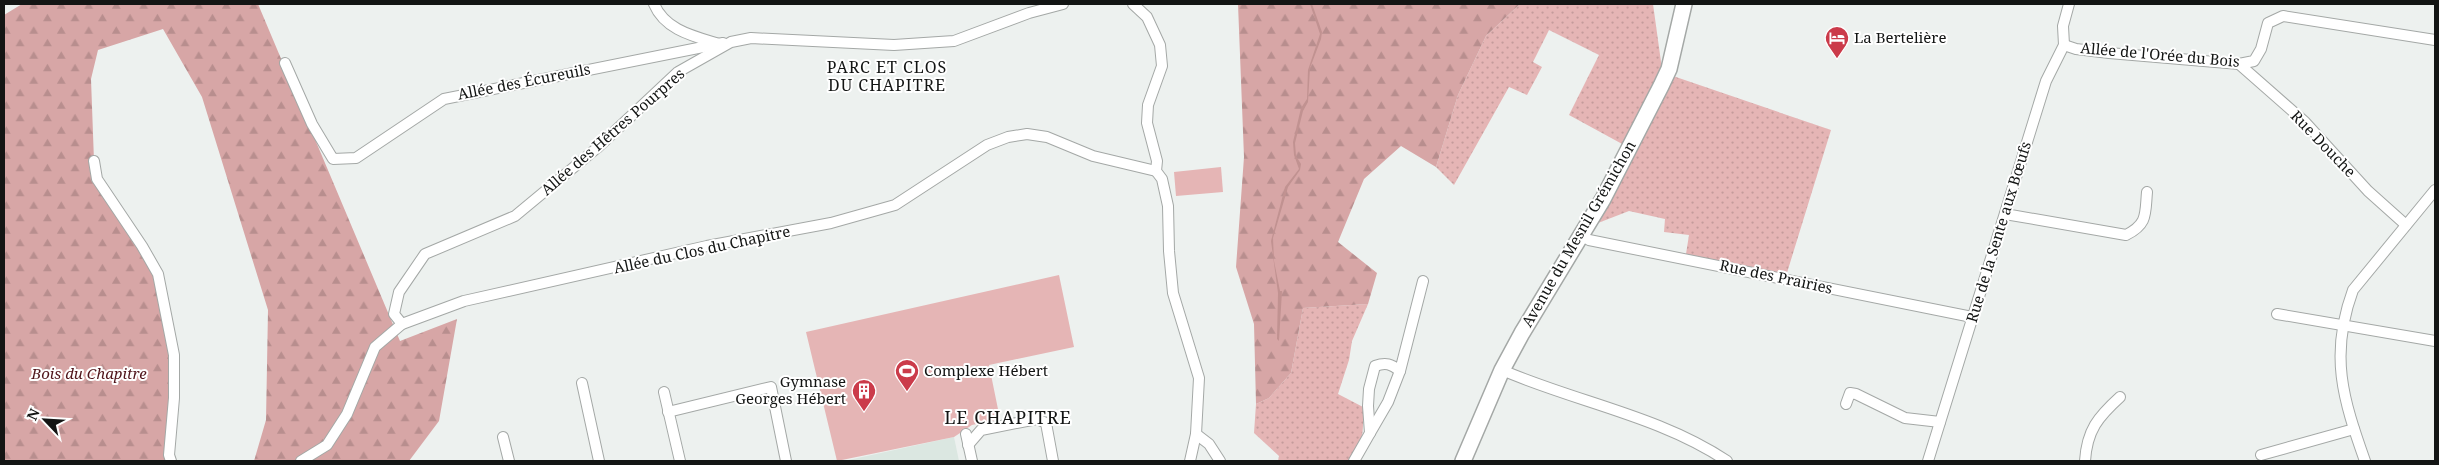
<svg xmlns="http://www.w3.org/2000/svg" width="2439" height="465" font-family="'Noto Serif',serif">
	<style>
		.built { fill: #dbe7e1 }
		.grass { fill: url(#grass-dots) }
		.forest { fill: url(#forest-firs) }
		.pitch { fill: #e5b5b5 }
		.water { fill: #c19291 }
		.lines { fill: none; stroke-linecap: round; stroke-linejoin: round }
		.street-casing { stroke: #a4a8a6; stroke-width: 12 }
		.secondary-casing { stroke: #a4a8a6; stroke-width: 18 }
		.street { stroke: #fff; stroke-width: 10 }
		.secondary { stroke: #fff; stroke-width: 15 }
		.labels { text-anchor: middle; stroke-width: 4; stroke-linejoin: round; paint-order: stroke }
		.poi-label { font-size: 15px; fill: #131514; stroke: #fff; text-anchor: start }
		.street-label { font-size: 15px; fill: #131514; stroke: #fff }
		.park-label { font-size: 15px; font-style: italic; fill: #4f141a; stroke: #fff }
		.neighbourhood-label { font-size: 16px; letter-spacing: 1px; fill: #131514; stroke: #fff }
		.quarter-label { font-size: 18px; letter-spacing: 1px; fill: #131514; stroke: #fff }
	</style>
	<defs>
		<pattern id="grass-dots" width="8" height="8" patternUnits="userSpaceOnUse" patternTransform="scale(1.25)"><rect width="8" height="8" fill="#e5b5b5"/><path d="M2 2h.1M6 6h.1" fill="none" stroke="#c49b9b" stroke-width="1.8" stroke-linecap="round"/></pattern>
		<pattern id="forest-firs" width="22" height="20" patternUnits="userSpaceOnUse" patternTransform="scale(1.25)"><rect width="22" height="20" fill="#d7a6a6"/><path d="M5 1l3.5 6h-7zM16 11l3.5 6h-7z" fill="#b88e8e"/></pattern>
	</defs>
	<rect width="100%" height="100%" fill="#edf1ef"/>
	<path class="built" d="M 954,437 L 959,461 L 844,461 Z"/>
	<g class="grass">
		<path d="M 1520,4 L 1653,4 L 1662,69 L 1624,145 L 1569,115 L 1599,55 L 1549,30 L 1533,62 L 1542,67 L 1527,95 L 1509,87 L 1454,185 L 1436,167 L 1458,95 L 1486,36 Z"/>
		<path d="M 1673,76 L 1831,130 L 1786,276 L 1686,254 L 1689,235 L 1664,232 L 1665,219 L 1629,211 L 1598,223 L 1637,150 Z"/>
		<path d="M 1368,304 L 1352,341 L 1349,360 L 1338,394 L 1363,407 C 1363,433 1365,441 1348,461 L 1278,461 L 1279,456 L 1254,433 L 1256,404 L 1269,398 L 1291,373 L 1303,308 Z"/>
	</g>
	<g class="forest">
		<path d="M 22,4 L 258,4 L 400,341 L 457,319 L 439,421 L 409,461 L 254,461 L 266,420 L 268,310 L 202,97 L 163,29 L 98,50 L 91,79 L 94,161 L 97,179 L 158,274 L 174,355 L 171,461 L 4,461 L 4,15 Z"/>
		<path d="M 1238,4 L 1520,4 L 1486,36 L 1458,95 L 1436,167 L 1401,146 L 1364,179 L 1338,242 L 1377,273 L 1368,304 L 1303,308 L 1291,373 L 1269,398 L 1256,404 L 1254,324 L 1236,267 L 1244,157 Z"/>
	</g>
	<g class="pitch">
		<path d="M 1221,167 L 1223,192 L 1176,196 L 1174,172 Z"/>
		<path d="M 1059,275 L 1074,347 L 989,365 L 1000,419 L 972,425 L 954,437 L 837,461 L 806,332 Z"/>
	</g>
	<path class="water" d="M 1310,4 L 1312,4 L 1322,32 L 1321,39 L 1310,68 L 1308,102 L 1303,111 L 1295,143 L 1296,156 L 1301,164 L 1300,170 L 1288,187 L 1273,238 L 1274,261 L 1280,291 L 1282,291 L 1279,341 L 1277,339 L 1278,293 L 1271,241 L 1285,187 L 1299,169 L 1294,155 L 1293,142 L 1301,108 L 1307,99 L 1308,70 L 1320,34 Z"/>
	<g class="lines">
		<g class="street-casing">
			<g id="street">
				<path d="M 654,4 C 665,30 693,36 719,44"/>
				<path d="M 1133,4 L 1147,17 L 1160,45 L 1162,66 L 1148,105 L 1147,123 L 1157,161 L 1156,171 L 1162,179 L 1168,206 L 1169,251 L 1173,293 L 1199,378 L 1196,434 L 1190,461"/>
				<path d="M 2064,45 L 2076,49 L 2109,53 L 2239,64 L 2254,61 L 2261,49 L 2268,23 L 2283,16 L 2435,40"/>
				<path d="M 285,63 L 312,124 L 333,159 L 356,158 L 444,99 L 723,43"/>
				<path d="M 2239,64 L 2305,122 L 2368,191 L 2406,225"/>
				<path d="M 94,161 L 97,179 L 142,246 L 158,274 L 174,355 L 174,398 L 169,455 L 171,461"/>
				<path d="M 2005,214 L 2126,235 C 2148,224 2145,214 2147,192"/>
				<path d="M 1581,235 L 1589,240 L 1972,317"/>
				<path d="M 2277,314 L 2435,341"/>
				<path d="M 402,324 L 394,314 L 399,292 L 425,254 L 515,216 L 597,148 L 678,72 L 731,42 L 751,38 L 894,45 L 954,41 L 1029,13 L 1063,4"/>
				<path d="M 1502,370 C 1576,402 1660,416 1727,461"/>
				<path d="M 582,383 L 599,461"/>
				<path d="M 664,392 L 680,461"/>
				<path d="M 1846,404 L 1850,393 L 1856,394 L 1905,418 L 1940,422"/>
				<path d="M 668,412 L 771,387 L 786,461"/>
				<path d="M 1370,433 L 1388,402 L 1400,371"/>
				<path d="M 966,434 L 972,461"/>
				<path d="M 1196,434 L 1209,444 L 1220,461"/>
				<path d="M 503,437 L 509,461"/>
				<path d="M 968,445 L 981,430 L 1037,419 L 1046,423 L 1053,461"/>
				<path d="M 2261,455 L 2354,429"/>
				<path d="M 301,461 L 327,445 L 347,414 L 375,347 L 402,324 L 464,301 L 707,246 L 831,223 L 895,205 L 987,145 L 1008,137 L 1027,134 L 1047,137 L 1093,156 L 1156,171"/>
				<path d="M 1354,461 L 1370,433 L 1368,406 L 1369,389 L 1375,366 C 1386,362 1391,364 1400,371 L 1423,281"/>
				<path d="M 1928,461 L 2046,81 L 2064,45 L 2063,26 L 2069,4"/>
				<path d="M 2085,461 C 2087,430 2098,417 2120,397"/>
				<path d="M 2365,461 C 2343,399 2329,355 2353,290 L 2435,190"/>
			</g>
		</g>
		<g class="secondary-casing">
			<path id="secondary" d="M 1463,461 L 1502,370 L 1522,333 L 1603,199 L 1661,86 L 1669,69 L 1684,4"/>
		</g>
		<use href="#street" class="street"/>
		<use href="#secondary" class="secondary"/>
	</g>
	<defs>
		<g id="hotel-pin" transform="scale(1.25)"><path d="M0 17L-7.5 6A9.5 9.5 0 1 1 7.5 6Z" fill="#cb3b4a" stroke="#fff"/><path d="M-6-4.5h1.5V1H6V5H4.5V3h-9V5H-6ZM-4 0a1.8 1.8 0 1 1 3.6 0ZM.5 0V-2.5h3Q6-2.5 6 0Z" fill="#fff"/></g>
		<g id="stadium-pin" transform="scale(1.25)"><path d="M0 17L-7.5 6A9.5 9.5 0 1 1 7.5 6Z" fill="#cb3b4a" stroke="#fff"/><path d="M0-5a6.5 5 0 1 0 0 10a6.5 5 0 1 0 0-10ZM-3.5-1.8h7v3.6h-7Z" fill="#fff"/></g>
		<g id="building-pin" transform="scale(1.25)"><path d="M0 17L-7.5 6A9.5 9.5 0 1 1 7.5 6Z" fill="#cb3b4a" stroke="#fff"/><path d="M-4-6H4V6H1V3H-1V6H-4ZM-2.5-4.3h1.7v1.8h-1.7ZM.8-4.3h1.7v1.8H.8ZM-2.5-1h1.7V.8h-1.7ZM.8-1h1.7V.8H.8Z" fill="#fff"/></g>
	</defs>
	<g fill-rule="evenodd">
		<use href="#hotel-pin" x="1837" y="38"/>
		<use href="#stadium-pin" x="907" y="371"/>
		<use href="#building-pin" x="864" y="391"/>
	</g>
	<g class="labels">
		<g class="poi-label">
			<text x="1854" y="43">La Bertelière</text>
			<text x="924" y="376">Complexe Hébert</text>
			<text x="846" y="387" text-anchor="end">Gymnase<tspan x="846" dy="17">Georges Hébert</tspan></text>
		</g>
		<g class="street-label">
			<text transform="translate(2160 55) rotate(5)" y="5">Allée de l'Orée du Bois</text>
			<text transform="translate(524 82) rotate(-11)" y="5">Allée des Écureuils</text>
			<text transform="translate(613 132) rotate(-41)" y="5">Allée des Hêtres Pourpres</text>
			<text transform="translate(2323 144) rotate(46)" y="5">Rue Douche</text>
			<text transform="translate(1999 232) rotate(-73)" y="5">Rue de la Sente aux Bœufs</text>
			<text transform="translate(1579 234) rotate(-60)" y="5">Avenue du Mesnil Grémichon</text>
			<text transform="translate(702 250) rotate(-12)" y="5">Allée du Clos du Chapitre</text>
			<text transform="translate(1776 277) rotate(12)" y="5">Rue des Prairies</text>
		</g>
		<g class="park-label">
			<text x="89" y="379">Bois du Chapitre</text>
		</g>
		<g class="neighbourhood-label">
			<text x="887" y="73">PARC ET CLOS<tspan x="887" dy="18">DU CHAPITRE</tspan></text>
		</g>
		<g class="quarter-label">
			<text x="1008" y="424">LE CHAPITRE</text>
		</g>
	</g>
	<rect width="2439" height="465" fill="none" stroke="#131514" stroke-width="10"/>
	<g transform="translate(45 420) rotate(295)" stroke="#ffffff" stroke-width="4" paint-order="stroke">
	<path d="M0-4L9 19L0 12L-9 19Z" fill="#131514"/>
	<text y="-8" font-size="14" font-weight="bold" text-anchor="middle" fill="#131514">N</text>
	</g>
</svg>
